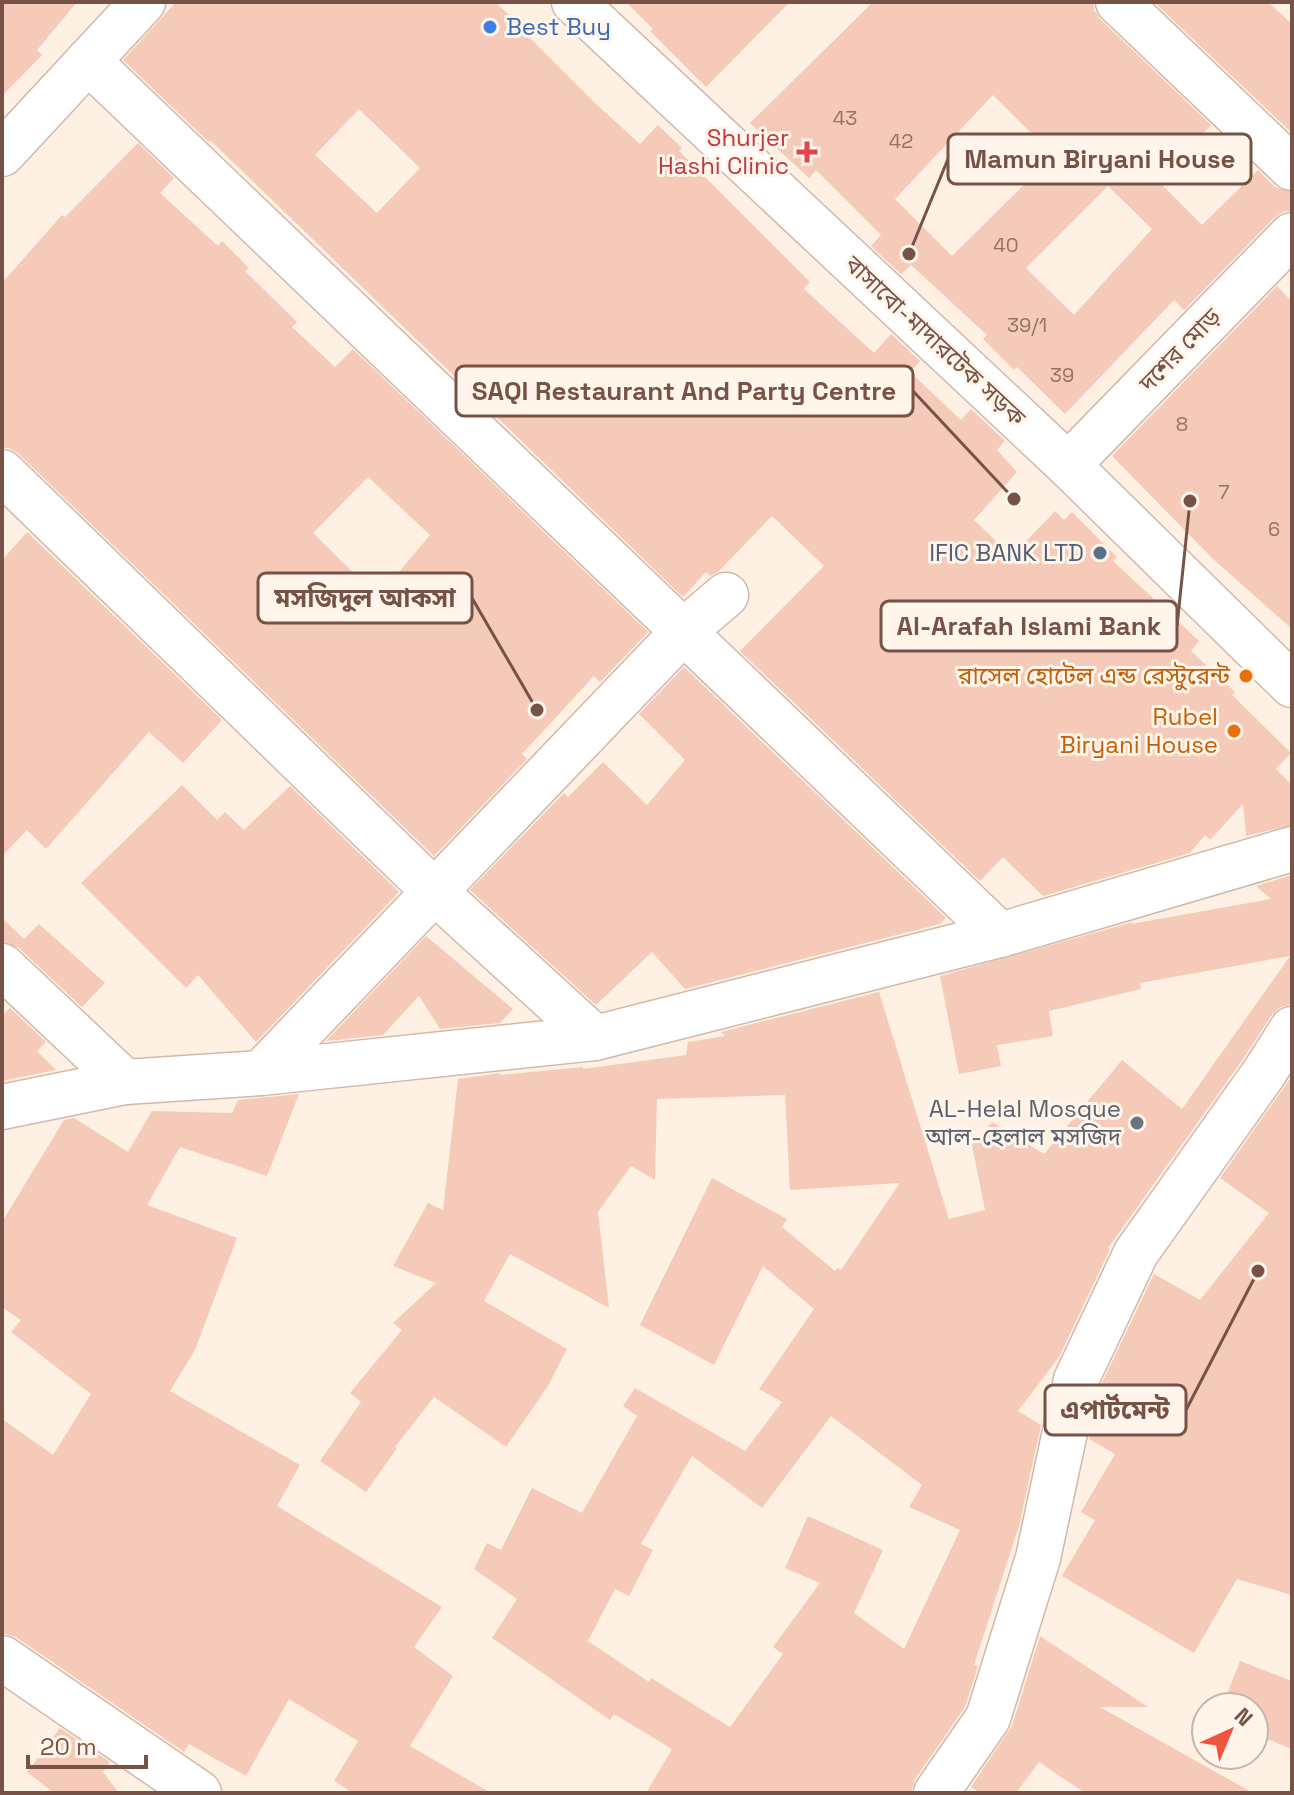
<svg xmlns="http://www.w3.org/2000/svg" width="1294" height="1795" font-family="'Space Grotesk','Noto Sans Bengali',sans-serif">
	<style>
		.building { fill: #f5cab8; fill-rule: evenodd }
		.lines { fill: none; stroke-linecap: round; stroke-linejoin: round }
		.minor-casing { stroke: #d2b8ab; stroke-width: 47 }
		.minor { stroke: #fff; stroke-width: 44 }
		.shop-dot { fill: #3f7fe0; stroke: #fff5ea; stroke-width: 3 }
		.health-dot { fill: #e0444e; stroke: #fff5ea; stroke-width: 3 }
		.service-dot { fill: #5c6f8a; stroke: #fff5ea; stroke-width: 3 }
		.food-dot { fill: #e8710a; stroke: #fff5ea; stroke-width: 3 }
		.worship-dot { fill: #6b7280; stroke: #fff5ea; stroke-width: 3 }
		.labels { text-anchor: middle; stroke-width: 6; stroke-linejoin: round; paint-order: stroke }
		.number-label { font-size: 20px; fill: #967163 }
		.shop-label { font-size: 24px; fill: #366cbe; stroke: #fff5ea; text-anchor: start }
		.health-label { font-size: 24px; fill: #be3a42; stroke: #fff5ea; text-anchor: end }
		.street-label { font-size: 24px; fill: #775347; stroke: #fff5ea }
		.service-label { font-size: 24px; fill: #4e5e75; stroke: #fff5ea; text-anchor: end }
		.food-label { font-size: 24px; fill: #c56008; stroke: #fff5ea; text-anchor: end }
		.worship-label { font-size: 24px; fill: #5b616d; stroke: #fff5ea; text-anchor: end }
		.leader { fill: none; stroke: #775347; stroke-width: 3 }
		.callout-dot { fill: #775347; stroke: #fff5ea; stroke-width: 3 }
		.callout { fill: #fff5ea; stroke: #775347; stroke-width: 3 }
		.callout-label { font-size: 26px; text-anchor: middle; font-weight: bold; fill: #775347 }
	</style>
	<rect width="100%" height="100%" fill="#fef0e3"/>
	<g class="building">
		<path d="M 2,2 L 77,2 L 37,50 L 42,55 L 2,96 Z"/>
		<path d="M 176,2 L 495,2 L 519,24 L 518,26 L 596,104 L 640,144 L 658,125 L 682,148 L 679,151 L 810,282 L 804,289 L 874,353 L 891,334 L 920,361 L 910,372 L 961,420 L 971,409 L 1005,441 L 997,450 L 1017,472 L 974,520 L 1012,556 L 1055,511 L 1064,520 L 1072,512 L 1117,557 L 1113,561 L 1199,641 L 1191,651 L 1235,692 L 1232,695 L 1291,753 L 1276,769 L 1292,785 L 1292,825 L 1246,836 L 1243,804 L 1210,840 L 1205,835 L 1190,853 L 1043,896 L 1003,857 L 980,881 L 740,651 L 824,566 L 772,516 L 718,572 L 710,576 L 706,572 L 683,597 L 210,140 L 209,142 L 123,60 ZM 359,109 L 420,168 L 377,213 L 315,155 Z"/>
		<path d="M 626,2 L 790,2 L 706,87 L 650,31 L 653,29 Z"/>
		<path d="M 873,2 L 1094,2 L 1094,10 L 1101,20 L 1211,125 L 1158,181 L 1202,225 L 1258,170 L 1275,187 L 1292,192 L 1292,211 L 1284,211 L 1274,218 L 1184,310 L 1174,300 L 1065,414 L 1017,367 L 1014,370 L 983,339 L 987,335 L 911,265 L 901,274 L 871,246 L 881,235 L 816,170 L 809,178 L 750,123 ZM 993,95 L 1038,140 L 1032,146 L 1048,161 L 952,256 L 895,199 ZM 1108,186 L 1152,229 L 1074,315 L 1026,268 Z"/>
		<path d="M 1154,2 L 1268,2 L 1292,24 L 1292,133 Z"/>
		<path d="M 138,143 L 174,178 L 160,193 L 218,246 L 222,241 L 249,268 L 245,271 L 297,322 L 292,327 L 335,367 L 353,349 L 648,632 L 603,679 L 600,682 L 594,676 L 522,754 L 527,759 L 434,856 L 19,454 L 9,448 L 2,448 L 2,283 L 62,215 L 65,217 ZM 368,477 L 430,535 L 378,597 L 313,533 Z"/>
		<path d="M 1277,286 L 1292,302 L 1292,629 L 1213,559 L 1112,456 Z"/>
		<path d="M 27,532 L 222,720 L 183,763 L 149,732 L 46,849 L 27,830 L 2,856 L 2,560 Z"/>
		<path d="M 684,667 L 946,918 L 940,924 L 685,989 L 652,952 L 596,1005 L 470,890 L 564,793 L 568,797 L 603,762 L 647,805 L 685,760 L 639,714 Z"/>
		<path d="M 182,785 L 217,820 L 225,812 L 244,830 L 290,786 L 399,892 L 256,1042 L 198,975 L 186,988 L 81,883 Z"/>
		<path d="M 1292,875 L 1292,999 L 1289,1005 L 1280,1007 L 1271,1016 L 1243,1059 L 1108,1248 L 1110,1249 L 1059,1357 L 1018,1411 L 1041,1425 L 1019,1526 L 974,1665 L 978,1666 L 965,1707 L 915,1779 L 911,1793 L 646,1793 L 672,1749 L 614,1714 L 610,1720 L 492,1638 L 517,1599 L 474,1569 L 487,1543 L 501,1550 L 532,1488 L 582,1513 L 637,1416 L 623,1406 L 635,1388 L 745,1451 L 782,1402 L 759,1389 L 814,1309 L 763,1266 L 714,1365 L 640,1325 L 712,1178 L 787,1219 L 782,1227 L 835,1271 L 838,1268 L 841,1270 L 900,1183 L 790,1190 L 785,1095 L 657,1099 L 655,1180 L 631,1166 L 598,1212 L 609,1308 L 510,1254 L 484,1301 L 567,1349 L 548,1386 L 506,1447 L 434,1397 L 395,1447 L 397,1448 L 366,1492 L 320,1461 L 361,1402 L 350,1393 L 402,1330 L 393,1323 L 436,1283 L 393,1266 L 428,1203 L 443,1210 L 458,1079 L 500,1073 L 499,1075 L 583,1067 L 583,1069 L 686,1055 L 688,1042 L 725,1036 L 721,1032 L 879,992 L 949,1219 L 985,1210 L 972,1145 L 992,1122 L 1044,1154 L 1122,1060 L 1182,1109 L 1290,956 L 1140,983 L 1141,989 L 1049,1011 L 1053,1036 L 997,1045 L 1001,1066 L 959,1074 L 940,976 L 1133,922 L 1131,924 L 1271,899 L 1256,886 ZM 831,1416 L 922,1485 L 909,1507 L 960,1530 L 904,1649 L 854,1613 L 883,1550 L 808,1516 L 785,1568 L 820,1583 L 773,1647 L 783,1654 L 730,1727 L 651,1678 L 649,1682 L 588,1641 L 615,1589 L 629,1596 L 653,1550 L 641,1544 L 692,1456 L 762,1508 Z"/>
		<path d="M 2,918 L 24,939 L 39,924 L 105,983 L 82,1007 L 19,948 L 2,942 Z"/>
		<path d="M 426,936 L 513,1009 L 500,1023 L 440,1029 L 419,996 L 383,1035 L 326,1041 Z"/>
		<path d="M 10,1008 L 46,1042 L 37,1051 L 56,1070 L 2,1081 L 2,1015 Z"/>
		<path d="M 1292,1076 L 1292,1595 L 1237,1579 L 1194,1653 L 1062,1576 L 1095,1520 L 1081,1512 L 1115,1454 L 1089,1439 L 1114,1394 L 1101,1385 L 1154,1274 L 1200,1300 L 1269,1213 L 1220,1178 Z"/>
		<path d="M 299,1094 L 267,1176 L 180,1147 L 147,1205 L 237,1238 L 195,1350 L 170,1391 L 300,1465 L 277,1506 L 442,1607 L 414,1647 L 453,1676 L 410,1746 L 491,1793 L 353,1793 L 334,1781 L 358,1741 L 289,1699 L 246,1776 L 189,1744 L 184,1752 L 16,1637 L 2,1633 L 2,1419 L 53,1455 L 91,1394 L 11,1332 L 21,1320 L 2,1307 L 2,1222 L 64,1120 L 74,1118 L 128,1152 L 152,1111 L 232,1113 L 238,1100 Z"/>
		<path d="M 1040,1636 L 1148,1707 L 1100,1707 L 1253,1793 L 1085,1793 L 1039,1762 L 1016,1793 L 980,1793 L 971,1787 L 1012,1726 Z"/>
		<path d="M 1240,1661 L 1292,1681 L 1292,1749 L 1254,1734 L 1254,1707 L 1222,1707 Z"/>
		<path d="M 60,1728 L 110,1762 L 103,1772 L 119,1793 L 54,1793 L 27,1772 Z"/>
	</g>
	<g class="lines">
		<g class="minor-casing">
			<g id="minor">
				<path d="M 574,2 L 1068,465 L 1292,685"/>
				<path d="M 1118,2 L 1292,168"/>
				<path d="M 88,61 L 1000,935"/>
				<path d="M 2,154 L 143,2"/>
				<path d="M 1068,465 L 1292,235"/>
				<path d="M 2,472 L 435,892 L 595,1038"/>
				<path d="M 2,966 L 125,1082"/>
				<path d="M 261,1073 L 684,631 L 726,595"/>
				<path d="M 2,1107 L 125,1082 L 261,1073 L 595,1038 L 1000,935 L 1292,849"/>
				<path d="M 2,1658 L 199,1793"/>
				<path d="M 936,1793 L 988,1718 L 1038,1558 L 1076,1380 L 1136,1253 L 1264,1073 L 1292,1029"/>
			</g>
		</g>
		<use href="#minor" class="minor"/>
	</g>
	<circle class="shop-dot" cx="490" cy="27" r="8"/>
	<path class="health-dot" d="M803 140h8v8h8v8h-8v8h-8v-8h-8v-8h8z"/>
	<circle class="service-dot" cx="1100" cy="553" r="8"/>
	<g class="food-dot">
		<circle cx="1246" cy="676" r="8"/>
		<circle cx="1234" cy="731" r="8"/>
	</g>
	<circle class="worship-dot" cx="1137" cy="1123" r="8"/>
	<g class="labels">
		<g class="number-label">
			<text x="845" y="125">43</text>
			<text x="901" y="148">42</text>
			<text x="1006" y="252">40</text>
			<text x="1027" y="332">39/1</text>
			<text x="1062" y="382">39</text>
			<text x="1182" y="431">8</text>
			<text x="1224" y="499">7</text>
			<text x="1274" y="536">6</text>
		</g>
		<g class="shop-label">
			<text x="506" y="35">Best Buy</text>
		</g>
		<g class="health-label">
			<text x="789" y="146">Shurjer<tspan x="789" dy="28">Hashi Clinic</tspan></text>
		</g>
		<g class="street-label">
			<text transform="translate(935 341) rotate(43)" y="8">বাসাবো-মাদারটেক সড়ক</text>
			<text transform="translate(1180 350) rotate(-46)" y="8">দশের মোড়</text>
		</g>
		<g class="service-label">
			<text x="1084" y="561">IFIC BANK LTD</text>
		</g>
		<g class="food-label">
			<text x="1230" y="684">রাসেল হোটেল এন্ড রেস্টুরেন্ট</text>
			<text x="1218" y="725">Rubel<tspan x="1218" dy="28">Biryani House</tspan></text>
		</g>
		<g class="worship-label">
			<text x="1121" y="1117">AL-Helal Mosque<tspan x="1121" dy="28">আল-হেলাল মসজিদ</tspan></text>
		</g>
	</g>
	<path class="leader" d="M909 254L948 159M1014 499L913 391M537 710L472 598M1190 501L1177 626M1258 1271L1186 1410"/>
	<g class="callout-dot">
		<circle cx="909" cy="254" r="8"/>
		<circle cx="1014" cy="499" r="8"/>
		<circle cx="537" cy="710" r="8"/>
		<circle cx="1190" cy="501" r="8"/>
		<circle cx="1258" cy="1271" r="8"/>
	</g>
	<g class="callout">
		<rect x="948" y="134" width="303" height="50" rx="8"/>
		<rect x="456" y="366" width="457" height="50" rx="8"/>
		<rect x="258" y="573" width="214" height="50" rx="8"/>
		<rect x="881" y="601" width="296" height="50" rx="8"/>
		<rect x="1045" y="1385" width="141" height="50" rx="8"/>
	</g>
	<g class="callout-label">
		<text x="1100" y="168">Mamun Biryani House</text>
		<text x="684" y="400">SAQI Restaurant And Party Centre</text>
		<text x="365" y="607">মসজিদুল আকসা</text>
		<text x="1029" y="635">Al-Arafah Islami Bank</text>
		<text x="1115" y="1419">এপার্টমেন্ট</text>
	</g>
	<rect width="1294" height="1795" fill="none" stroke="#775347" stroke-width="8"/>
	<g transform="translate(1230 1731) rotate(44)"><circle r="38" fill="#fff5ea" stroke="#c9b4a9" stroke-width="2"/>
	<path d="M0-6L14 30L0 20L-14 30Z" fill="#f0543f"/>
	<text y="-12" font-size="22" font-weight="bold" text-anchor="middle" fill="#775347">N</text>
	</g>
	<path d="M28 1755v12h118v-12" fill="none" stroke="#775347" stroke-width="4"/>
	<text x="40" y="1755" font-size="24" fill="#775347" stroke="#fff5ea" stroke-width="6" paint-order="stroke">20 m</text>
</svg>
